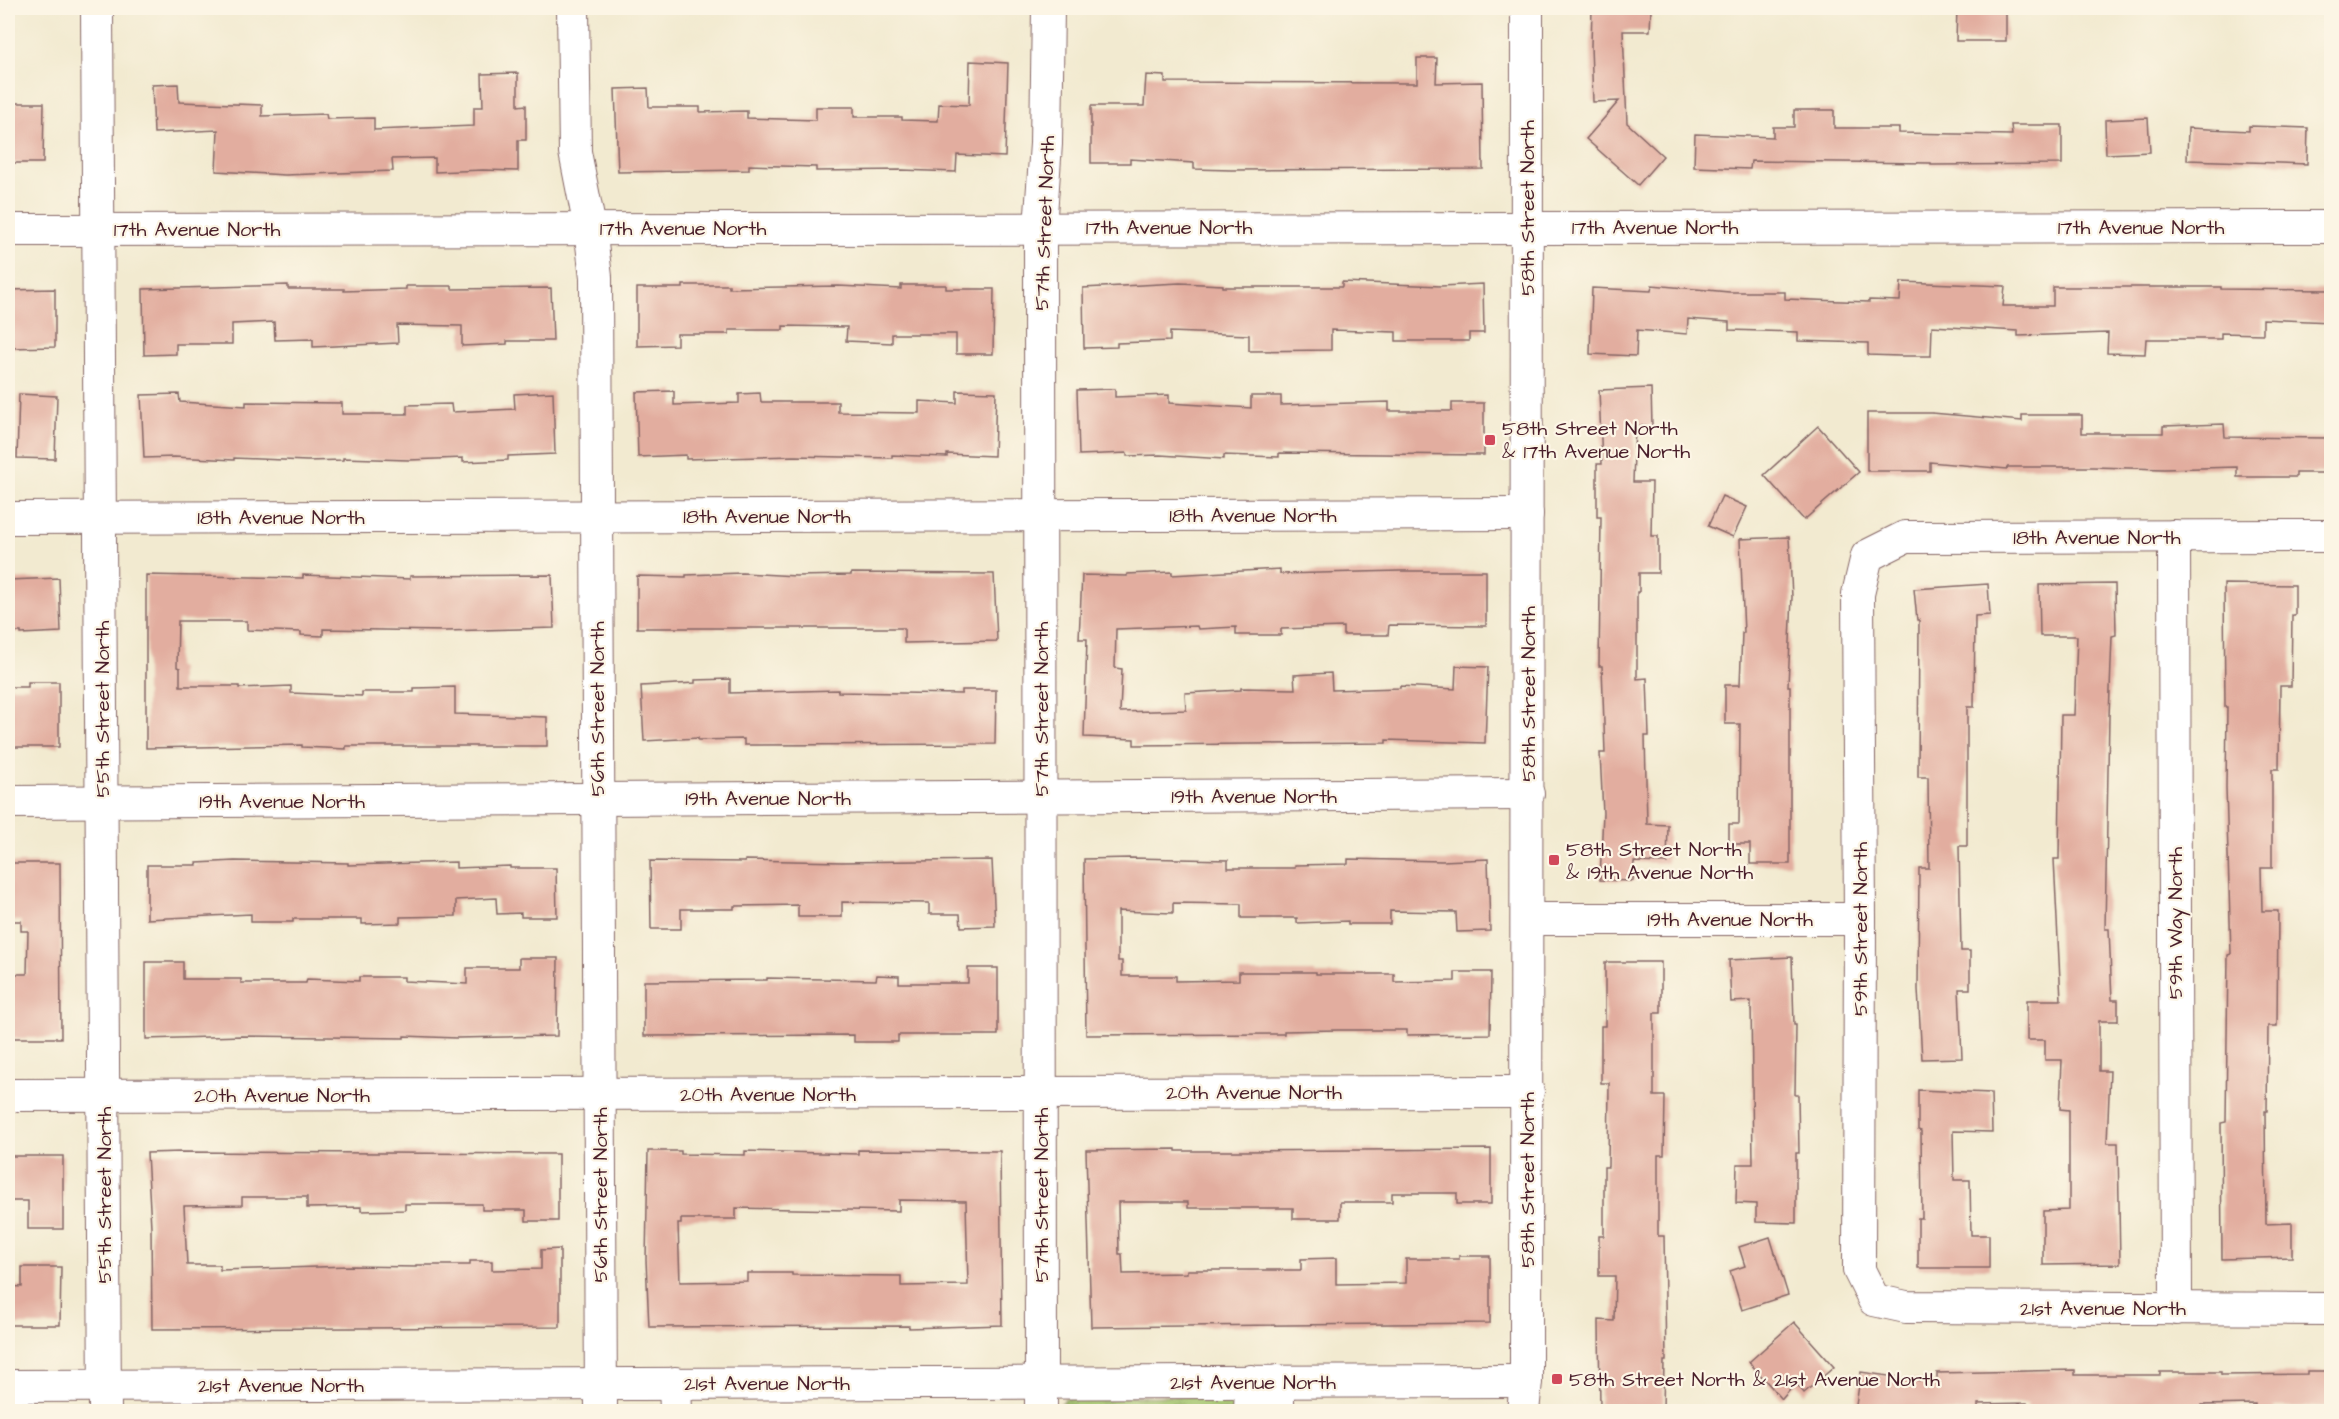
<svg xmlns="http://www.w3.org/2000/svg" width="2339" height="1419" font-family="'Architects Daughter',sans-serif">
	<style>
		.grass { fill: url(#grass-tufts); stroke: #78724d; stroke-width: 1.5 }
		.building { fill: #e2ad9f; fill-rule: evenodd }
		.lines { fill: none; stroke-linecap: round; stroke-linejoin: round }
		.minor-casing { stroke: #856665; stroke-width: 34 }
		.minor { stroke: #fff; stroke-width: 32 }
		.poi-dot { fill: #d1495b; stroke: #fcf5e5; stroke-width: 2 }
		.labels { text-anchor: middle; stroke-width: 4.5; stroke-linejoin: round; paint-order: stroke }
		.street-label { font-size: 20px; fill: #4a1f2b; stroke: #fcf5e5 }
		.poi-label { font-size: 20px; fill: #4a1f2b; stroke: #fcf5e5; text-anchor: start }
	</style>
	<defs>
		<pattern id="grass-tufts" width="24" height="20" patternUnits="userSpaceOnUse" patternTransform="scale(1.5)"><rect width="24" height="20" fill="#a5c66f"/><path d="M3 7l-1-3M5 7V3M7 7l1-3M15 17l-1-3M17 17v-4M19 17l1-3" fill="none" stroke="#88a05b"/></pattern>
	</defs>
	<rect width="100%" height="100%" fill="#fcf5e5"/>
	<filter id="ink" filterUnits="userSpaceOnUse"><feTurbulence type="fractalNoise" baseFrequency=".0167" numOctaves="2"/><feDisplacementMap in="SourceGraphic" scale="12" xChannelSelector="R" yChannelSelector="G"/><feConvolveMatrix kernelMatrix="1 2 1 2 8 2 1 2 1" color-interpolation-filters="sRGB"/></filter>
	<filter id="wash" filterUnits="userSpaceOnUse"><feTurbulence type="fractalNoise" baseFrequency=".008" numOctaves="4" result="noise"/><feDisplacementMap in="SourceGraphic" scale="24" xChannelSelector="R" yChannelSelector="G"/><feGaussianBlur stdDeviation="1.35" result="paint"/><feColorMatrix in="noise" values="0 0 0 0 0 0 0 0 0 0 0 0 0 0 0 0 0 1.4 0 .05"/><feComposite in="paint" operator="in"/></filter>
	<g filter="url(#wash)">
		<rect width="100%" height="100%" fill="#f2ead0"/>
		<path class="grass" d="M 1235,1395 L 1238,1411 L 1056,1412 L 1065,1398 Z"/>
		<g id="blocks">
			<g class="building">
				<path d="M 1592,8 L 1651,8 L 1650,31 L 1623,31 L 1627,123 L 1663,156 L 1638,185 L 1586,139 L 1619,101 L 1593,102 L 1591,46 Z"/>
				<path d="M 1957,8 L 2006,8 L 2006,41 L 1956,41 Z"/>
				<path d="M 1417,58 L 1437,58 L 1436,83 L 1482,82 L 1483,169 L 1231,170 L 1194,169 L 1194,163 L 1130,159 L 1130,163 L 1091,163 L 1091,106 L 1144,106 L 1146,75 L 1165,76 L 1165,82 L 1417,83 Z"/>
				<path d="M 970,61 L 1008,63 L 1005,157 L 957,155 L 956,172 L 902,170 L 816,171 L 816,167 L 749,165 L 749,170 L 618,172 L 615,89 L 648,88 L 649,107 L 700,107 L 700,112 L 747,111 L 747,118 L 816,120 L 816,107 L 854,107 L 854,117 L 902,117 L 902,120 L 938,121 L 939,104 L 969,105 Z"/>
				<path d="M 518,73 L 518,106 L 526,105 L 526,140 L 518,140 L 518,171 L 483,170 L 435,172 L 435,158 L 392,159 L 393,171 L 285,175 L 216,171 L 218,130 L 154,133 L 152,85 L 178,84 L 179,102 L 262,105 L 262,116 L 326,114 L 327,119 L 374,118 L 374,130 L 474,126 L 474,107 L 483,107 L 482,74 Z"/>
				<path d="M 11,103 L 44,103 L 43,163 L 10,163 Z"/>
				<path d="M 1794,110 L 1834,110 L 1834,128 L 1899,128 L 1899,133 L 2012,135 L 2011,125 L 2062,125 L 2062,164 L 1931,165 L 1931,163 L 1751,161 L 1750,169 L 1694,167 L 1695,134 L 1773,137 L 1773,127 L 1794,127 Z"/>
				<path d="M 2148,118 L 2150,152 L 2106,154 L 2105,120 Z"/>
				<path d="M 2249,126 L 2308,128 L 2307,164 L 2187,160 L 2188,128 L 2249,131 Z"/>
				<path d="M 1342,282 L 1441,286 L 1483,284 L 1484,333 L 1469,333 L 1469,341 L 1396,341 L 1396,332 L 1331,330 L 1331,350 L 1249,351 L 1249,335 L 1170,332 L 1170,341 L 1117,343 L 1117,347 L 1084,348 L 1083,288 L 1180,283 L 1223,285 L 1223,287 L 1342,287 Z"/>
				<path d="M 1901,282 L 2005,286 L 2003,306 L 2053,306 L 2053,287 L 2221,287 L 2221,289 L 2331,290 L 2331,322 L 2263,319 L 2263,334 L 2221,333 L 2221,339 L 2146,339 L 2145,354 L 2107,353 L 2108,333 L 2018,336 L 2018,331 L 1932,326 L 1931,356 L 1900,356 L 1868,355 L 1868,343 L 1798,341 L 1798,332 L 1729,330 L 1729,322 L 1688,319 L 1687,334 L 1637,330 L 1636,356 L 1590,354 L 1592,288 L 1651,291 L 1652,285 L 1729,292 L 1785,292 L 1785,299 L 1869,302 L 1869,300 L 1900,301 Z"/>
				<path d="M 288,285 L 288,289 L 344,289 L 344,291 L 406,289 L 406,286 L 452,286 L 452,289 L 551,288 L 553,341 L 507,341 L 507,344 L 462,346 L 462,326 L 397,325 L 398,343 L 313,347 L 313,339 L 275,340 L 274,322 L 232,324 L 232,344 L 176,344 L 176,354 L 144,355 L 143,289 Z"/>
				<path d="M 683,285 L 729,285 L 729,288 L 838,286 L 901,289 L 901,285 L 946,285 L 946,289 L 994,289 L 993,354 L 956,354 L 956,334 L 892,334 L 892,343 L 846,341 L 847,327 L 783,326 L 783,330 L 729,330 L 729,334 L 677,334 L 677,345 L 637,346 L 637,288 L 683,288 Z"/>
				<path d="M 55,289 L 55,347 L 9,348 L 8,290 Z"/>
				<path d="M 1651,388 L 1652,426 L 1635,426 L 1633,482 L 1652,482 L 1651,536 L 1658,536 L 1658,573 L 1639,573 L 1639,592 L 1637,592 L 1637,679 L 1647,678 L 1649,736 L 1645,736 L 1647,824 L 1668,825 L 1667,863 L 1634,862 L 1633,881 L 1600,880 L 1603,813 L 1600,753 L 1605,753 L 1602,666 L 1599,666 L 1601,517 L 1597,517 L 1597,464 L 1602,464 L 1599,390 Z"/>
				<path d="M 1115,389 L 1115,397 L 1169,395 L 1169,403 L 1251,408 L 1251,396 L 1281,396 L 1281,405 L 1389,402 L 1389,411 L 1452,411 L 1452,403 L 1484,403 L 1484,455 L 1279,453 L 1279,457 L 1224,455 L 1224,459 L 1160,455 L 1127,456 L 1127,453 L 1079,455 L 1077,390 Z"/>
				<path d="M 674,391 L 674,405 L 739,403 L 739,394 L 760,393 L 761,402 L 838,402 L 838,412 L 919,413 L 919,401 L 957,403 L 957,391 L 996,392 L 994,456 L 947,454 L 947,457 L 892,455 L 892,458 L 794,456 L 686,459 L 686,455 L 638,457 L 636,392 Z"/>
				<path d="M 553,392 L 555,454 L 508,456 L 508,460 L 463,462 L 463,458 L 409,460 L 343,458 L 343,460 L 307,461 L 234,458 L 234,460 L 174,457 L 144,458 L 141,395 L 179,394 L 180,402 L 246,406 L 246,402 L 342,403 L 342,414 L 407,414 L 407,405 L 451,404 L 452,412 L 515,409 L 514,394 Z"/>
				<path d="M 19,394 L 57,396 L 55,459 L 17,458 Z"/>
				<path d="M 1867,413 L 1932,413 L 2022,421 L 2022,415 L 2082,415 L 2082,433 L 2163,433 L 2163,426 L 2224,424 L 2225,437 L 2331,438 L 2331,473 L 2296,473 L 2296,477 L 2237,477 L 2237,467 L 2164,469 L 2093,467 L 2007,467 L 2007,469 L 1930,462 L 1930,471 L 1867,471 Z"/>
				<path d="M 1818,426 L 1859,472 L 1804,520 L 1764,475 Z"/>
				<path d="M 1722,496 L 1747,507 L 1733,537 L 1708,526 Z"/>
				<path d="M 1789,537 L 1792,597 L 1788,686 L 1790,686 L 1790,864 L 1750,864 L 1750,844 L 1729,844 L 1729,824 L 1739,824 L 1740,724 L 1725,724 L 1725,685 L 1740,685 L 1742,633 L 1744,633 L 1740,539 Z"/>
				<path d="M 1280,569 L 1280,574 L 1400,571 L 1486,571 L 1486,626 L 1389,625 L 1388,635 L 1343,635 L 1343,627 L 1281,629 L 1281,635 L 1236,635 L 1236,627 L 1198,629 L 1197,626 L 1116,629 L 1115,668 L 1122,669 L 1120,712 L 1186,710 L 1185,693 L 1241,690 L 1241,688 L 1295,689 L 1294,675 L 1331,673 L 1332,690 L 1400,688 L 1400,686 L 1455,689 L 1456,666 L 1488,667 L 1485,743 L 1386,740 L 1386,743 L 1134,745 L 1134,739 L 1084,737 L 1087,639 L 1079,639 L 1082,575 L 1127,576 L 1127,574 L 1172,572 L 1172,575 Z"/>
				<path d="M 742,573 L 796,576 L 851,575 L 851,573 L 994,574 L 997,641 L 904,643 L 904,628 L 637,628 L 637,576 L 686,577 L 686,575 Z"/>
				<path d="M 146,575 L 303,578 L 303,575 L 410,579 L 410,576 L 552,575 L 554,628 L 445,631 L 323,629 L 323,636 L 301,635 L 301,632 L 247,630 L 247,621 L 178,621 L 177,667 L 180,668 L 180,686 L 239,686 L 239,688 L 291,686 L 291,693 L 362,696 L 362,692 L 414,692 L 414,688 L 455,687 L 455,714 L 547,717 L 547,746 L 346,746 L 346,749 L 302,747 L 302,745 L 146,748 Z"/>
				<path d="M 59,578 L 61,632 L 21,634 L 21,632 L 8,632 L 8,580 Z"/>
				<path d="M 1988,584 L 1990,615 L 1975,616 L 1974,707 L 1967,707 L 1967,846 L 1959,846 L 1961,951 L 1970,951 L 1970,989 L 1959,989 L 1962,1058 L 1922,1059 L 1918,989 L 1919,868 L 1929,868 L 1928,777 L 1918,777 L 1919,620 L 1917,620 L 1914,589 Z"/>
				<path d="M 2115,584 L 2116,635 L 2112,636 L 2109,717 L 2105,929 L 2109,929 L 2112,1000 L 2118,1000 L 2118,1021 L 2099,1021 L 2099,1071 L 2110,1071 L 2107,1143 L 2118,1143 L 2120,1264 L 2043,1265 L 2043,1211 L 2069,1210 L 2069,1110 L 2060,1109 L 2062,1060 L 2045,1060 L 2045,1040 L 2027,1040 L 2027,1000 L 2061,1000 L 2054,859 L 2059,859 L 2061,715 L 2074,715 L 2077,636 L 2040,636 L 2039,585 Z"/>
				<path d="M 2224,584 L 2295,585 L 2295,615 L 2292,615 L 2291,686 L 2280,686 L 2279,769 L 2272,769 L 2272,868 L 2261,868 L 2262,911 L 2278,911 L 2277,1026 L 2268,1026 L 2267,1111 L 2265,1111 L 2266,1224 L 2292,1223 L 2292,1257 L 2222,1259 L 2221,1123 L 2226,1122 L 2228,955 L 2231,954 L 2226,787 L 2227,707 L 2225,707 Z"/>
				<path d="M 730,679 L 730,693 L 838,690 L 838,692 L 962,694 L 962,690 L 996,690 L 995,744 L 744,745 L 744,739 L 698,740 L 698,738 L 644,741 L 641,686 L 695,683 L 695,680 Z"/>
				<path d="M 28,682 L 59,682 L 59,747 L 8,747 L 8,687 L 28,687 Z"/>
				<path d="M 1131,858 L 1228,860 L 1228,868 L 1295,868 L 1295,865 L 1348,864 L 1348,859 L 1442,861 L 1488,859 L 1490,931 L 1457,932 L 1456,912 L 1390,911 L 1390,924 L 1348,924 L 1348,921 L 1297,923 L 1297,918 L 1241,918 L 1241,904 L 1173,903 L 1173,913 L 1118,911 L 1118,961 L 1122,961 L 1122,976 L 1176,976 L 1176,981 L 1239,980 L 1239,972 L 1316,972 L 1316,974 L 1394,974 L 1394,982 L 1455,981 L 1455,972 L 1491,972 L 1490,1034 L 1407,1035 L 1407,1030 L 1338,1030 L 1284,1031 L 1284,1034 L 1086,1035 L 1084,859 Z"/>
				<path d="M 745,860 L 842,862 L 992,860 L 995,926 L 961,927 L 960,914 L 929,914 L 929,903 L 842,902 L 842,917 L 798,917 L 798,905 L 734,906 L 734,909 L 681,909 L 681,929 L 651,929 L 650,861 L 745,862 Z"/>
				<path d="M 235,861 L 348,863 L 348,865 L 456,862 L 456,868 L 510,866 L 510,868 L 556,868 L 557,917 L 521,917 L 521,913 L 497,914 L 496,898 L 456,900 L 456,916 L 400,917 L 400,923 L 362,924 L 362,919 L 293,919 L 293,922 L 251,922 L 251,914 L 147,919 L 147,865 L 197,865 L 197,863 Z"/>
				<path d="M 8,863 L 60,863 L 61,1038 L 8,1038 L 8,974 L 27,974 L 28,931 L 21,931 L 21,921 L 8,921 Z"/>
				<path d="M 1792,957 L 1794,1025 L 1796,1025 L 1795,1095 L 1798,1095 L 1799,1153 L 1796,1153 L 1796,1223 L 1756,1222 L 1756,1204 L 1736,1203 L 1737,1164 L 1753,1164 L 1751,1001 L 1731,1002 L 1729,960 Z"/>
				<path d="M 519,958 L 558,958 L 557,1036 L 457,1038 L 404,1036 L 404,1038 L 241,1036 L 146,1039 L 146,962 L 183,962 L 183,979 L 241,979 L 241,983 L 306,983 L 307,979 L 359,981 L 359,977 L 404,977 L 404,981 L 467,984 L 467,968 L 519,968 Z"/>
				<path d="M 1605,962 L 1661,962 L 1661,1013 L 1654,1013 L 1654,1096 L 1665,1096 L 1664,1155 L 1658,1155 L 1658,1236 L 1664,1236 L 1666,1361 L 1664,1361 L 1663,1409 L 1648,1409 L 1647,1412 L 1600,1411 L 1599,1320 L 1614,1321 L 1615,1276 L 1599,1276 L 1599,1236 L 1604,1236 L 1604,1167 L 1608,1167 L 1609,1083 L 1601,1083 L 1601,1026 L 1605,1026 Z"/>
				<path d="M 968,968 L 998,968 L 998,1035 L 898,1035 L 898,1042 L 854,1042 L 854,1035 L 644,1036 L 644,981 L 767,980 L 767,978 L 876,980 L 877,975 L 899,976 L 899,983 L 968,983 Z"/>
				<path d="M 1918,1090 L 1991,1093 L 1992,1132 L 1953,1131 L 1954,1180 L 1970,1180 L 1971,1235 L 1989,1235 L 1989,1268 L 1918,1268 L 1918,1218 L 1922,1218 L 1921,1131 L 1918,1130 Z"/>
				<path d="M 1176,1149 L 1176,1151 L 1243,1151 L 1491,1149 L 1491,1204 L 1457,1204 L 1457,1193 L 1392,1193 L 1392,1202 L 1340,1202 L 1340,1219 L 1293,1219 L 1293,1208 L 1188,1208 L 1188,1202 L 1118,1202 L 1119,1254 L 1122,1254 L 1123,1274 L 1187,1273 L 1187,1270 L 1301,1270 L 1301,1259 L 1336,1258 L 1336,1284 L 1406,1283 L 1406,1259 L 1459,1259 L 1459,1256 L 1490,1256 L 1490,1323 L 1091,1327 L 1086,1150 Z"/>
				<path d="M 858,1150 L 1000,1151 L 1002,1325 L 909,1328 L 909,1326 L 649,1327 L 646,1260 L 648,1151 L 681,1151 L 681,1154 L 745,1155 L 745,1151 L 858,1154 ZM 899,1200 L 966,1201 L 968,1285 L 901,1286 L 901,1276 L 792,1275 L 792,1273 L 747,1273 L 747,1281 L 680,1282 L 678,1224 L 681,1224 L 681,1219 L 736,1219 L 736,1208 L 899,1211 Z"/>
				<path d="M 182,1152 L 558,1154 L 558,1221 L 526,1221 L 526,1210 L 482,1210 L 482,1204 L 405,1204 L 405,1210 L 361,1211 L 361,1207 L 307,1208 L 307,1197 L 242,1197 L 242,1205 L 184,1206 L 187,1265 L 220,1265 L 220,1270 L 349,1266 L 416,1267 L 416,1265 L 470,1265 L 470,1261 L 492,1261 L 492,1270 L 541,1269 L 541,1250 L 560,1249 L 560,1327 L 152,1329 L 151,1227 L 147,1153 Z"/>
				<path d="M 8,1156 L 63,1156 L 63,1229 L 28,1229 L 28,1201 L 8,1201 Z"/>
				<path d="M 1770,1237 L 1788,1295 L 1742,1310 L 1730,1271 L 1745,1266 L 1739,1247 Z"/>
				<path d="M 22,1267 L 61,1267 L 60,1325 L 8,1325 L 8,1286 L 22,1287 Z"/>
				<path d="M 1794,1322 L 1834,1367 L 1804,1393 L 1796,1383 L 1782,1399 L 1749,1362 Z"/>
				<path d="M 2075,1370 L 2075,1375 L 2160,1375 L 2160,1372 L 2221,1372 L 2221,1375 L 2307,1374 L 2307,1371 L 2331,1371 L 2331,1407 L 2274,1407 L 2275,1412 L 2255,1412 L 2255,1404 L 2201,1405 L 2201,1412 L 2027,1412 L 2027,1403 L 1978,1404 L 1978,1412 L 1855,1412 L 1861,1372 L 1937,1383 L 1937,1373 Z"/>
			</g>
		</g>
	</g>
	<g filter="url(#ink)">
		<use href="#blocks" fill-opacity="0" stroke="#856665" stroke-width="1.5"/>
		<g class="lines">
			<g class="minor-casing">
				<g id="minor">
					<path d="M 97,8 L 105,1412"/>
					<path d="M 573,8 L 575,152 L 590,228 L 596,277 L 601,1412"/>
					<path d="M 8,230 L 2332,227"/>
					<path d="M 8,518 L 1527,514"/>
					<path d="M 2174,536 L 2176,1309"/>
					<path d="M 2332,536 L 1905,537 L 1867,556 L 1858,594 L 1860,919 L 1859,1270 L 1874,1300 L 1906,1307 L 2332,1309"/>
					<path d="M 8,802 L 1528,794"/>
					<path d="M 1528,919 L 1860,919"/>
					<path d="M 8,1095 L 1528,1092"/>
					<path d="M 1278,1381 L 1278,1412"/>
					<path d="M 675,1383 L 676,1412"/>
					<path d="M 8,1386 L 1526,1381"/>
					<path d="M 1041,1412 L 1040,228 L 1046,144 L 1048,8"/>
					<path d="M 1250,1412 L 1251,1381"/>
					<path d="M 1523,1412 L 1526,1381 L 1527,8"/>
				</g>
			</g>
			<use href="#minor" class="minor"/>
		</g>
	</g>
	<g class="poi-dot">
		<rect x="1484" y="434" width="12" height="12" rx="3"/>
		<rect x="1548" y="854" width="12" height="12" rx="3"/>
		<rect x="1551" y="1373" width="12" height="12" rx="3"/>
	</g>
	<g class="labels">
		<g class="street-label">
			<text transform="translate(1527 208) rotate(-90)" y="7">58th Street North</text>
			<text transform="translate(1044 223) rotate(-88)" y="7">57th Street North</text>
			<text x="1169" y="234">17th Avenue North</text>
			<text x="1655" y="234">17th Avenue North</text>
			<text x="2141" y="234">17th Avenue North</text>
			<text x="683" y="235">17th Avenue North</text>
			<text x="197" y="236">17th Avenue North</text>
			<text x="1253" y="522">18th Avenue North</text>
			<text x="767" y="523">18th Avenue North</text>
			<text x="281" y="524">18th Avenue North</text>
			<text x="2097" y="544">18th Avenue North</text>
			<text transform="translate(1528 694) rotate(-90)" y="7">58th Street North</text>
			<text transform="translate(102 709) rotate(-90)" y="7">55th Street North</text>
			<text transform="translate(597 709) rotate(-90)" y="7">56th Street North</text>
			<text transform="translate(1041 709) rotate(-90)" y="7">57th Street North</text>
			<text x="1254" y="803">19th Avenue North</text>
			<text x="768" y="805">19th Avenue North</text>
			<text x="282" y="808">19th Avenue North</text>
			<text x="1730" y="926">19th Avenue North</text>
			<text transform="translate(2175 923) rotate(-90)" y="7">59th Way North</text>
			<text transform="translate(1860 929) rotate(-90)" y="7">59th Street North</text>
			<text x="1254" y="1099">20th Avenue North</text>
			<text x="768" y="1101">20th Avenue North</text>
			<text x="282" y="1102">20th Avenue North</text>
			<text transform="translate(1527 1180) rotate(-90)" y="7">58th Street North</text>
			<text transform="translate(104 1195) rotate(-90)" y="7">55th Street North</text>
			<text transform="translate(600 1195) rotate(-90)" y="7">56th Street North</text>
			<text transform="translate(1041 1195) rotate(-90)" y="7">57th Street North</text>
			<text x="2103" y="1315">21st Avenue North</text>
			<text x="1253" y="1389">21st Avenue North</text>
			<text x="767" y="1390">21st Avenue North</text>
			<text x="281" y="1392">21st Avenue North</text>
		</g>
		<g class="poi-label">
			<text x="1502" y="435">58th Street North<tspan x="1502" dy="23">&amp; 17th Avenue North</tspan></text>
			<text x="1566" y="856">58th Street North<tspan x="1566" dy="23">&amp; 19th Avenue North</tspan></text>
			<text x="1569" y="1386">58th Street North &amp; 21st Avenue North</text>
		</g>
	</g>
	<rect width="2339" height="1419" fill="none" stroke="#fcf5e5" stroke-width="30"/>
</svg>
